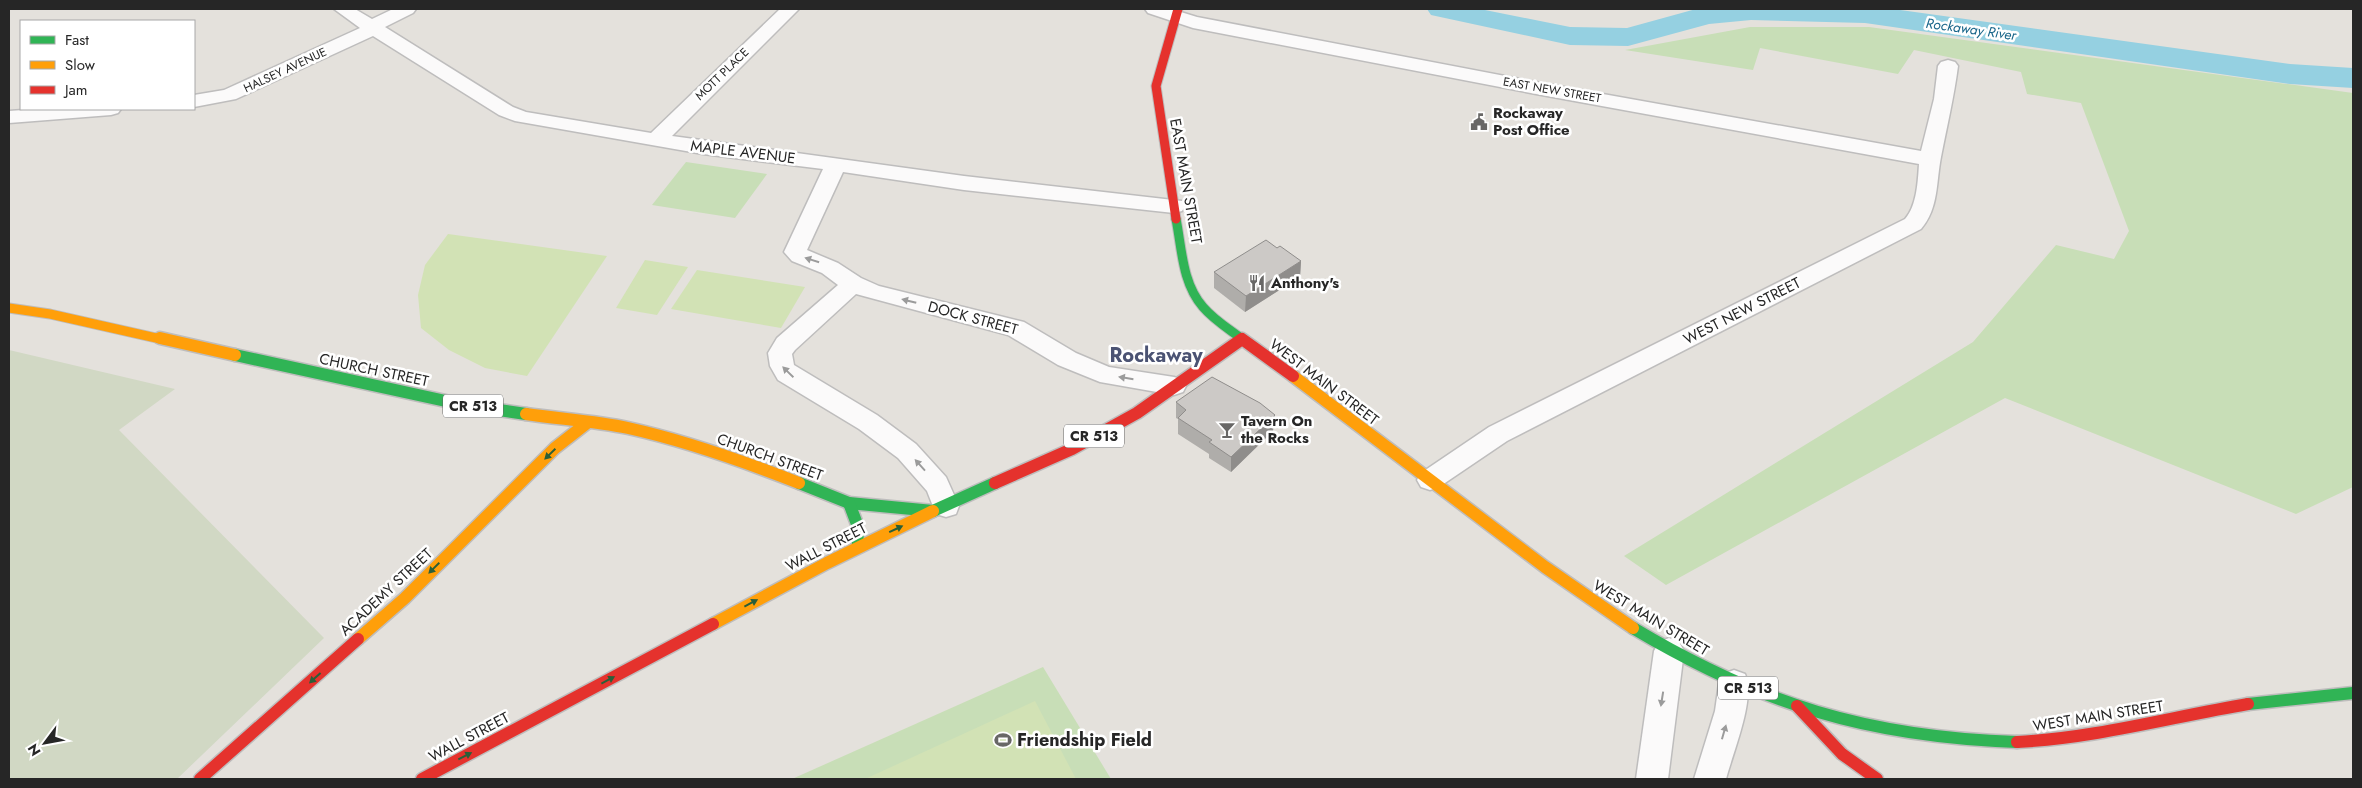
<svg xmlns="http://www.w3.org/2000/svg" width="2362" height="788" font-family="Jost,sans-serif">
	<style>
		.green { fill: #c8deb7 }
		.cemetery { fill: #d1d8c4 }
		.pitch { fill: #d2e2b5 }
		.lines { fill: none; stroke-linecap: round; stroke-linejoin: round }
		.river { fill: #95d0e1; fill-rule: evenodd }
		.street-casing { stroke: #bebdbd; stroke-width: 3 }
		.fast-far1-casing { stroke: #bebdbd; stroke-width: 11 }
		.fast-casing { stroke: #bebdbd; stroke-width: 15 }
		.slow-far1-casing { stroke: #bebdbd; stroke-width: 11 }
		.slow-casing { stroke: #bebdbd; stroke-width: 15 }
		.jam-far1-casing { stroke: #bebdbd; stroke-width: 11 }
		.jam-casing { stroke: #bebdbd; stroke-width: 15 }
		.street { fill: #fbfafa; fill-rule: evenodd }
		.fast-far1 { stroke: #30b455; stroke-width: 9 }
		.fast { stroke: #30b455; stroke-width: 12 }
		.slow-far1 { stroke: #ff9f0a; stroke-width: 9 }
		.slow { stroke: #ff9f0a; stroke-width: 12 }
		.jam-far1 { stroke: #e5322d; stroke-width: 9 }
		.jam { stroke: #e5322d; stroke-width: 12 }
		.wall { fill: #afadaa }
		.shaded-wall { fill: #8f8d8b }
		.building { fill: #ccc9c6; stroke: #8f8d8b }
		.oneway { fill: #9b9b9b }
		.oneway2 { fill: #2a5f39 }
		.labels { text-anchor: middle; stroke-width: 5; stroke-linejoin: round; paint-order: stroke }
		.far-street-label { font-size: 12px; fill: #262626; stroke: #fff }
		.far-water-label { font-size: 14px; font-style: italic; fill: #186589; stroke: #fff }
		.shield { fill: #fff; stroke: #676767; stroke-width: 1 }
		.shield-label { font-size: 14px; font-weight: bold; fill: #262626 }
		.poi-label { font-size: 15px; font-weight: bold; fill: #262626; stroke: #fff; text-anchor: start }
		.street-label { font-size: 15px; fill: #262626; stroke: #fff }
		.near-poi-label { font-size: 18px; font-weight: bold; fill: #262626; stroke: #fff; text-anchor: start }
		.district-label { font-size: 20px; font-weight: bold; fill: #4b5373; stroke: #fff }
	</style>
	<rect width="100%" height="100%" fill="#e4e1dc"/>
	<g class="green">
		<path d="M 1750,27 L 1869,27 L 2353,93 L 2353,487 L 2296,514 L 2005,398 L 1666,585 L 1624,556 L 1973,342 L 2056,245 L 2114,259 L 2129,231 L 2081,103 L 2027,94 L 2021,72 L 1914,50 L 1898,74 L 1760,48 L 1753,70 L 1625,50 Z"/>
		<path d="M 686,162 L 767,174 L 735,218 L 652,205 Z"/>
		<path d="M 1043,667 L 1111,779 L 792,779 Z"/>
	</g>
	<path class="cemetery" d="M 9,350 L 175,389 L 119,430 L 324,638 L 177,779 L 9,779 Z"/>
	<g class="pitch">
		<path d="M 448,234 L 607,256 L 527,376 L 485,368 L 449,350 L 421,328 L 418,295 L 425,265 Z"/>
		<path d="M 645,260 L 688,267 L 657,315 L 616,308 Z"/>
		<path d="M 697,270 L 805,287 L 781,328 L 671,309 Z"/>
		<path d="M 1035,701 L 1076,779 L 864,779 L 865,779 Z"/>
	</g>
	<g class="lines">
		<path class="river" d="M 1427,9 L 1480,9 L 1570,27 L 1627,28 L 1696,9 L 1893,9 L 2290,64 L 2353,68 L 2353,88 L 2290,84 L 1865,23 L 1751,20 L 1709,24 L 1628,46 L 1570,45 L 1431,15 Z"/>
		<g class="street-casing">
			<g id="street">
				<path d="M 334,9 L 355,9 L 372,19 L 393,9 L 416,9 L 413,13 L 385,27 L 513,107 L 526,112 L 651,133 L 780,9 L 799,9 L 672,136 L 964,176 L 1182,201 L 1185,206 L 1182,211 L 1174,213 L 964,190 L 843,172 L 807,250 L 838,263 L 861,278 L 879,286 L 1024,322 L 1076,353 L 1109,367 L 1174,377 L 1183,380 L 1186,386 L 1183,392 L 1174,395 L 1100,382 L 1058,365 L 1008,335 L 856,294 L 795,350 L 792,354 L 794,365 L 877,415 L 916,444 L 946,477 L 959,506 L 956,514 L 946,517 L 936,514 L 927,491 L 898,458 L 859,429 L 778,380 L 770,366 L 768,353 L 777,338 L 838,285 L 822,273 L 792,261 L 784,252 L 823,169 L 703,154 L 515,121 L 499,115 L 373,36 L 236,99 L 194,107 L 194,95 L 224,90 L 360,28 Z"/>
				<path d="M 1145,9 L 1171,9 L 1197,17 L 1536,82 L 1921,151 L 1934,99 L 1938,66 L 1941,62 L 1948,60 L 1955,62 L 1958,66 C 1954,97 1947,126 1941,157 C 1936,182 1939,208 1921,229 L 1507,441 L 1439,487 L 1430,490 L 1421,487 L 1417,480 L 1421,473 L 1489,427 L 1905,219 C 1917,206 1918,180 1919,164 L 1536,94 L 1193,28 L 1148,13 Z"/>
				<path d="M 37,109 L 121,109 L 118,113 L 111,115 L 9,123 L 9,111 Z"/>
				<path d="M 1669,638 L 1679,642 L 1684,651 L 1668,779 L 1636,779 L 1654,651 L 1659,642 Z"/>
				<path d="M 1734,670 L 1745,674 C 1756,698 1733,752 1726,779 L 1694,779 L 1715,711 L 1719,683 L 1723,674 Z"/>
			</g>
		</g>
		<g class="fast-far1-casing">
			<path id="fast-far1" d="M 1176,219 C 1182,249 1182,283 1203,307 C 1214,320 1229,329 1242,339"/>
		</g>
		<g class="fast-casing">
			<g id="fast">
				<path d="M 235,355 L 464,405 L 526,414"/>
				<path d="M 799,483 L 849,503 L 933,511 L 995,483"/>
				<path d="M 849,503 L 857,524 L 858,547"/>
				<path d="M 1633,628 C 1760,704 1868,737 2017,742"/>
				<path d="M 2248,704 L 2353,693"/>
			</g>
		</g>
		<g class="slow-far1-casing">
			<path id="slow-far1" d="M 9,308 L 50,314 L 165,340"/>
		</g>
		<g class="slow-casing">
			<g id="slow">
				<path d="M 160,338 L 235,355"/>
				<path d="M 1293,376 L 1545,567 L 1633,628"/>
				<path d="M 526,414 C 560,419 595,421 628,428 C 687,441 743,461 799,483"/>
				<path d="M 713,624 L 827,563 L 933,511"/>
				<path d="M 358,639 L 405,598 L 555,448 L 587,423"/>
			</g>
		</g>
		<g class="jam-far1-casing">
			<path id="jam-far1" d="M 1176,219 L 1156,86 L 1178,9"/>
		</g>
		<g class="jam-casing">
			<g id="jam">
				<path d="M 995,483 L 1072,449 L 1137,413 L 1242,339 L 1293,376"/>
				<path d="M 1797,706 L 1842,754 L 1877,779"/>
				<path d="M 2017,742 C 2096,738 2171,717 2248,704"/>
				<path d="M 200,779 L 358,639"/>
				<path d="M 422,779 L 713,624"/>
			</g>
		</g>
		<use href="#street" class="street"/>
		<use href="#fast-far1" class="fast-far1"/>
		<use href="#fast" class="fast"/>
		<use href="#slow-far1" class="slow-far1"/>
		<use href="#slow" class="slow"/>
		<use href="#jam-far1" class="jam-far1"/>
		<use href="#jam" class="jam"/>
	</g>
	<g class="wall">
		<path d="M 1277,248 L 1301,261 L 1300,277 L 1245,312 L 1214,288 L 1214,272 Z"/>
		<path d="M 1176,402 L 1273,431 L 1231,472 L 1209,458 L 1209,454 L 1178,434 L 1178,419 L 1176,418 Z"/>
	</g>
	<g class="shaded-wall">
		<path d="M 1301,261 L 1300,277 L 1245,312 L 1246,296 Z"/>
		<path d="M 1275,415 L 1273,431 L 1231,472 L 1231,457 Z"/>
	</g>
	<g class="building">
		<path d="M 1266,240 L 1277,248 L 1280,246 L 1301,261 L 1246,296 L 1214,272 Z"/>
		<path d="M 1212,377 L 1260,403 L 1275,415 L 1231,457 L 1209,442 L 1212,440 L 1178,418 L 1186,410 L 1176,402 Z"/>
	</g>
	<defs><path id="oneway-solid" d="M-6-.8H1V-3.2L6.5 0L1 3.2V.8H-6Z" transform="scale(1.25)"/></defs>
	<g class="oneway">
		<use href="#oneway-solid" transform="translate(812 260) rotate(-162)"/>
		<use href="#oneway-solid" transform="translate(909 301) rotate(-166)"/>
		<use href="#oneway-solid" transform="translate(788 372) rotate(-136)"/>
		<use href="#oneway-solid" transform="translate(1126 378) rotate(-171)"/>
		<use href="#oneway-solid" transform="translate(920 465) rotate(-132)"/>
		<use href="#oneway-solid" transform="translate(1662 699) rotate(99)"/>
		<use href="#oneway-solid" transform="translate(1724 732) rotate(-74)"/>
	</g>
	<g class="oneway2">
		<use href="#oneway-solid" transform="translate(550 454) rotate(136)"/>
		<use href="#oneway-solid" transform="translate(896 529) rotate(-25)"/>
		<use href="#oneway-solid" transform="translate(434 568) rotate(135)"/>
		<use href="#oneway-solid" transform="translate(751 603) rotate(-28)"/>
		<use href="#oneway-solid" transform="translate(315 678) rotate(138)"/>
		<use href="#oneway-solid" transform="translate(608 680) rotate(-28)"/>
		<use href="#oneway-solid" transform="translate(465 756) rotate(-27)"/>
	</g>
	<defs>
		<g id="civic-bare" transform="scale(1.35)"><path d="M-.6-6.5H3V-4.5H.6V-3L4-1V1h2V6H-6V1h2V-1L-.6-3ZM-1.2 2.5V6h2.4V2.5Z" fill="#686766" stroke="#fff" stroke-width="2.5" paint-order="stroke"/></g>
		<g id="restaurant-bare" transform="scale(1.35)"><path d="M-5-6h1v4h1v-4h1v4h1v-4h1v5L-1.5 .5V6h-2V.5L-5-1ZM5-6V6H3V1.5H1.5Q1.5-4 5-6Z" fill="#686766" stroke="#fff" stroke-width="2.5" paint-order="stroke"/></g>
		<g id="bar-bare" transform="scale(1.35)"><path d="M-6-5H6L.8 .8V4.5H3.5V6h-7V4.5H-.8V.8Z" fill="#686766" stroke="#fff" stroke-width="2.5" paint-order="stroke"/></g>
		<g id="stadium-bare" transform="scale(1.35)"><path d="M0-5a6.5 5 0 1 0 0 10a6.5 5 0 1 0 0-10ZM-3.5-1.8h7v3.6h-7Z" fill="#686766" stroke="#fff" stroke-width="2.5" paint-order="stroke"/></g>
	</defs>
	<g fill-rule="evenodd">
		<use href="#civic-bare" x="1479" y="122"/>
		<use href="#restaurant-bare" x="1257" y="283"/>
		<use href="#bar-bare" x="1227" y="430"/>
		<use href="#stadium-bare" x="1003" y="740"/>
	</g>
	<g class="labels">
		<g class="far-street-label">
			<text transform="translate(285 70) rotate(-25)" y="4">HALSEY AVENUE</text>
			<text transform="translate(722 74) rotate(-44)" y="4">MOTT PLACE</text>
			<text transform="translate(1552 90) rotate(10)" y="4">EAST NEW STREET</text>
		</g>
		<g class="far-water-label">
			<text transform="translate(1971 29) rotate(8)" y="5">Rockaway River</text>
		</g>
		<g class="shield">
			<rect x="443" y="394.5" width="60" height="23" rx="4"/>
			<rect x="1064" y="424.5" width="60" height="23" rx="4"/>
			<rect x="1718" y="676.5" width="60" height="23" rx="4"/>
		</g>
		<g class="shield-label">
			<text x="473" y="411">CR 513</text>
			<text x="1094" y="441">CR 513</text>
			<text x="1748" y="693">CR 513</text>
		</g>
		<g class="poi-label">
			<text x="1493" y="118">Rockaway<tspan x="1493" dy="17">Post Office</tspan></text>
			<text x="1271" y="288">Anthony's</text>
			<text x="1241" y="426">Tavern On<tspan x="1241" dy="17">the Rocks</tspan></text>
		</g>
		<g class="street-label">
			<text transform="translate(743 152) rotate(7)" y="5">MAPLE AVENUE</text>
			<text transform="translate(1186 181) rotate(80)" y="5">EAST MAIN STREET</text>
			<text transform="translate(1742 311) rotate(-27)" y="5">WEST NEW STREET</text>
			<text transform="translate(973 318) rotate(15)" y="5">DOCK STREET</text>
			<text transform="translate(374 370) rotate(12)" y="5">CHURCH STREET</text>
			<text transform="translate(1324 382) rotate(37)" y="5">WEST MAIN STREET</text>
			<text transform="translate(770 457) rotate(20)" y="5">CHURCH STREET</text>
			<text transform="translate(826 547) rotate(-27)" y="5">WALL STREET</text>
			<text transform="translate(386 592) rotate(-43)" y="5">ACADEMY STREET</text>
			<text transform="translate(1651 618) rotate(31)" y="5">WEST MAIN STREET</text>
			<text transform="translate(2098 716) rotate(-9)" y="5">WEST MAIN STREET</text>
			<text transform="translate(469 737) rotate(-28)" y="5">WALL STREET</text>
		</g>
		<g class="near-poi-label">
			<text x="1017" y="746">Friendship Field</text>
		</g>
		<g class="district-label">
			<text x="1156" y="362">Rockaway</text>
		</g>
	</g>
	<rect width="2362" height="788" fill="none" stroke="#262626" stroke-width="20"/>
	<rect x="20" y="20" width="175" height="90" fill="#ffffff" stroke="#a8a8a8"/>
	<rect x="30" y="36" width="25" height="8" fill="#30b455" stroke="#a8a8a8"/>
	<text x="65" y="45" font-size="15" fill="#262626">Fast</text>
	<rect x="30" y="61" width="25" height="8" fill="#ff9f0a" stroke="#a8a8a8"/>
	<text x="65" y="70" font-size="15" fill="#262626">Slow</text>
	<rect x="30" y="86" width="25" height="8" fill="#e5322d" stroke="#a8a8a8"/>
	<text x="65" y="95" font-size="15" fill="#262626">Jam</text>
	<g transform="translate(45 743) rotate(238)" stroke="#ffffff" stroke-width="4" paint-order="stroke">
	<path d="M0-4L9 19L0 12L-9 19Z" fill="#262626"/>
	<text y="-8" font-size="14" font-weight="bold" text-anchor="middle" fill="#262626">N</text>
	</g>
</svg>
